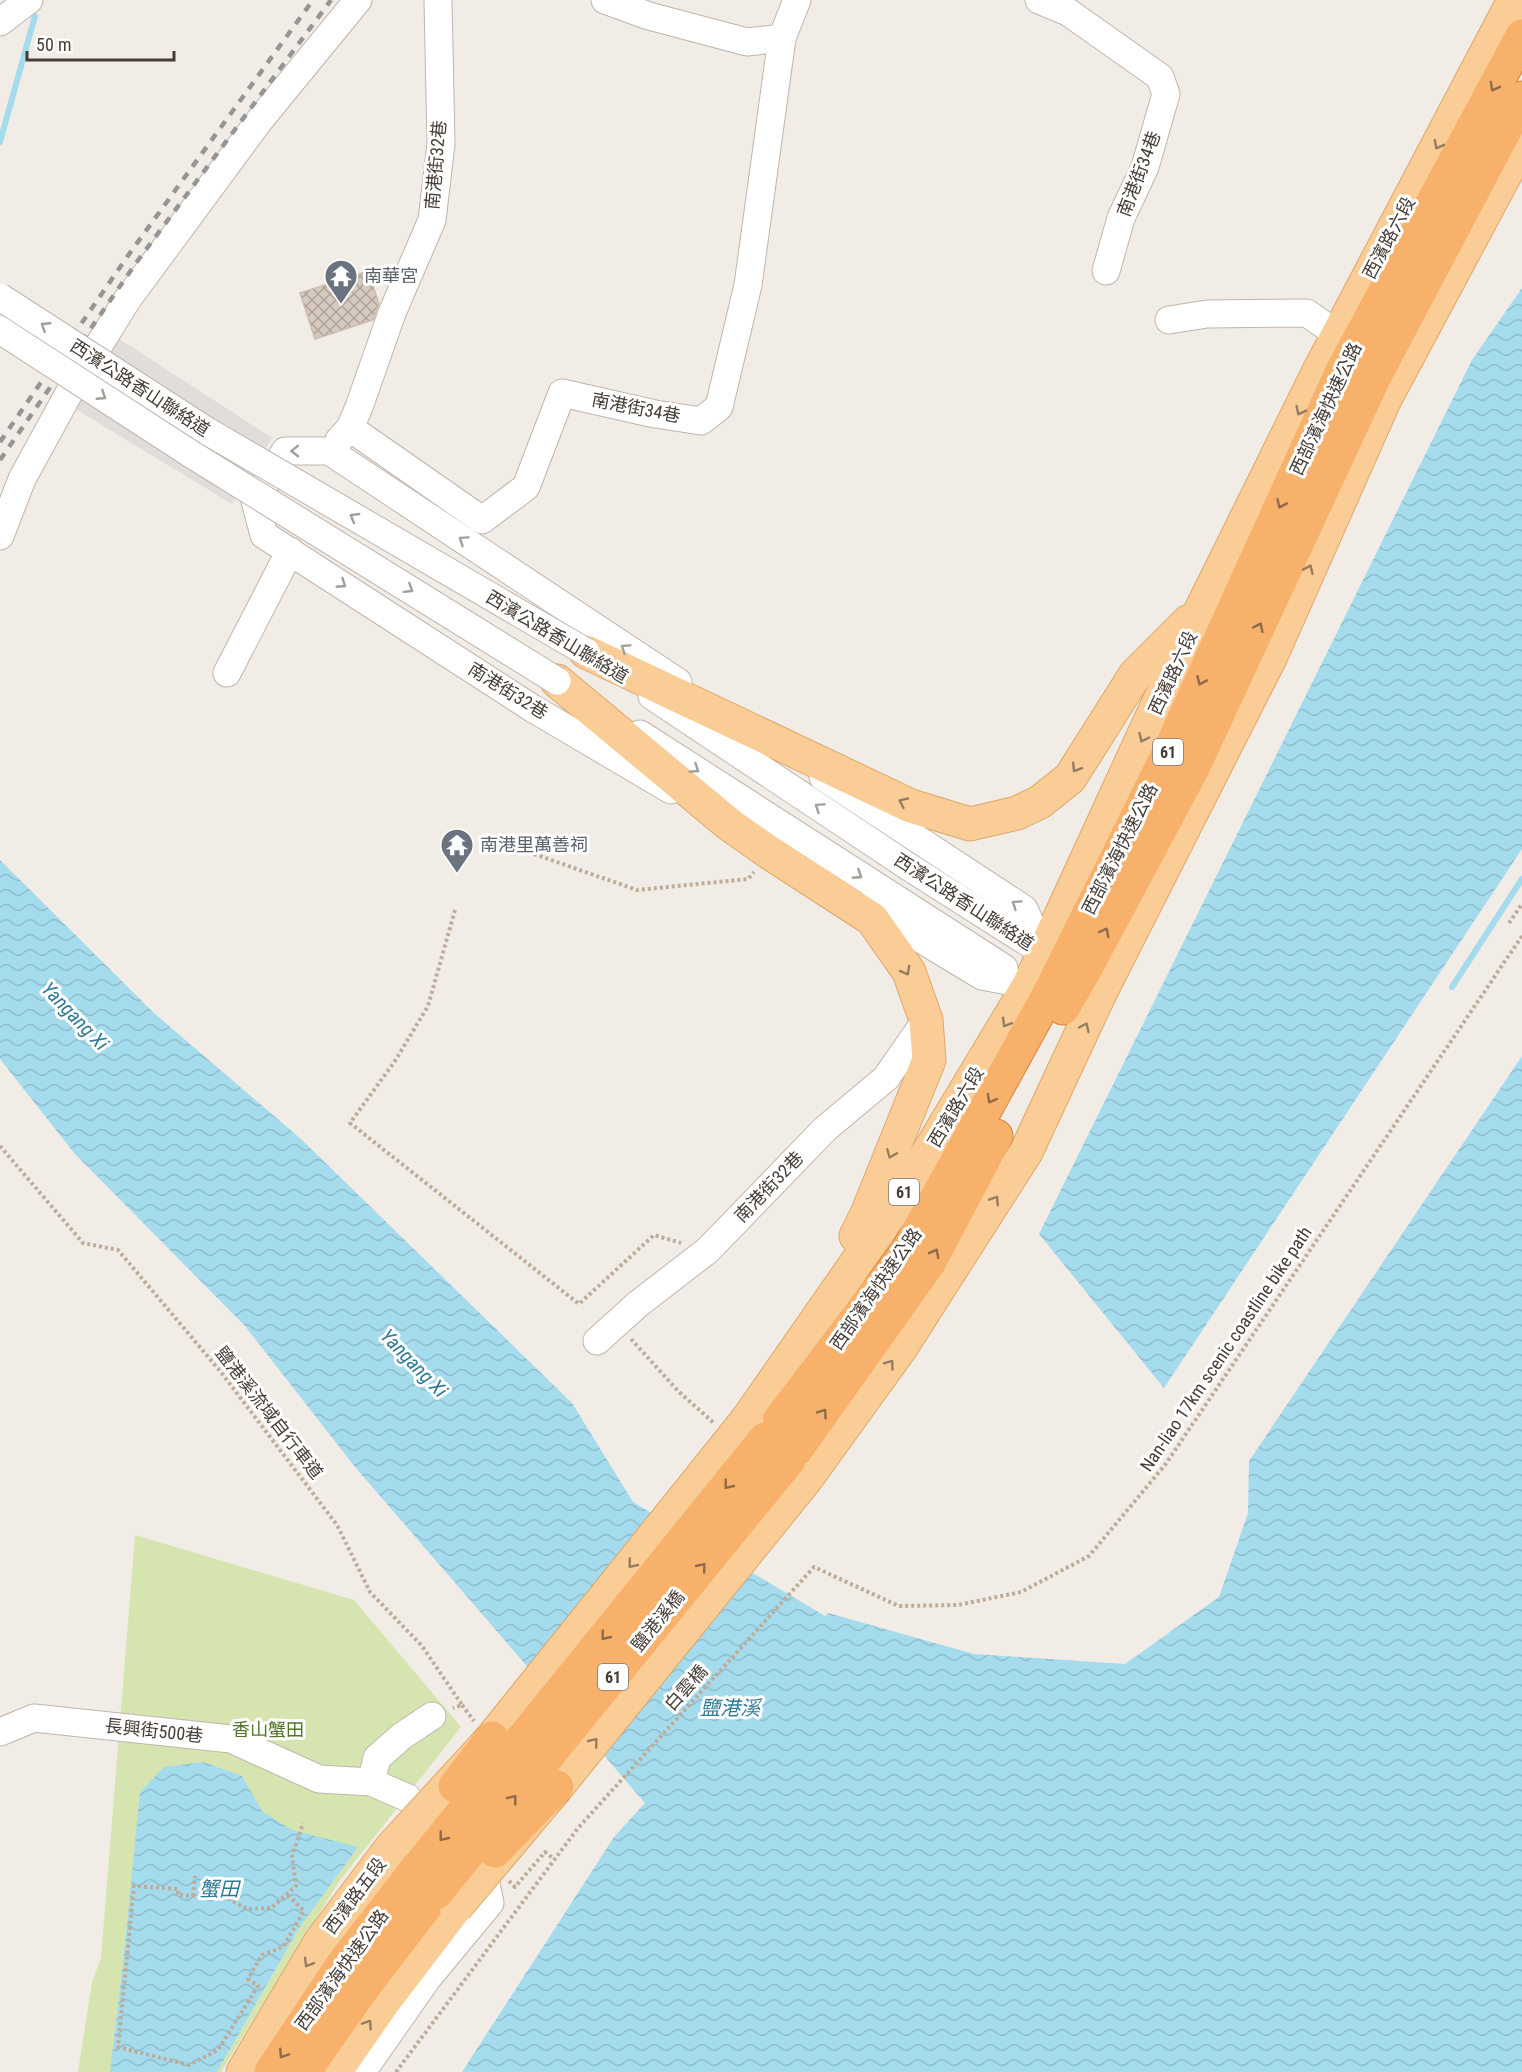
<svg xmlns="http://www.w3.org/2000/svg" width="1522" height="2072" font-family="'Roboto Condensed','Noto Sans TC',sans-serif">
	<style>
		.park { fill: #d6e5b0 }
		.parking { fill: #e0dddb }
		.water { fill: url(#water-waves) }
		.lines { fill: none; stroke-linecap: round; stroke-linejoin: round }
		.stream { stroke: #a4dbed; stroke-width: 6 }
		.building { fill: url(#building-cross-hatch); stroke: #cebdaf; stroke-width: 1.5 }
		.minor-casing { stroke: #c0b5ac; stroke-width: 29 }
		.major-casing { stroke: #dfa767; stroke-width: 35 }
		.highway-casing { stroke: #d7833b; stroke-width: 35 }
		.path { stroke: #beac9b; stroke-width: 4; stroke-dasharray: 3 3; stroke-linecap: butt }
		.minor { stroke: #fff; stroke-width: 27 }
		.major { stroke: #facd97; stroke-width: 33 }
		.highway { stroke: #f8b16b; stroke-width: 33 }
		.rail { stroke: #959595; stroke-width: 4.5; stroke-dasharray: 8 8; stroke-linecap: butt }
		.minor-bridge-casing { stroke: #c0b5ac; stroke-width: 29; stroke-linecap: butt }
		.major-bridge-casing { stroke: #dfa767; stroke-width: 35; stroke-linecap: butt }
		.highway-bridge-casing { stroke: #d7833b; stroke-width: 35; stroke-linecap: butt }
		.minor-bridge { stroke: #fff; stroke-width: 27 }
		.major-bridge { stroke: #facd97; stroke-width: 33 }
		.highway-bridge { stroke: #f8b16b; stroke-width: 33 }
		.oneway { stroke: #8d6b4b }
		.oneway2 { stroke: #967d61 }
		.oneway3 { stroke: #a29e9a }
		.labels { text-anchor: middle; stroke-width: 6; stroke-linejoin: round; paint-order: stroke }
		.shield { fill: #fff; stroke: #7d7672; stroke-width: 1.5 }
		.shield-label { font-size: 16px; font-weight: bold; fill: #453c35 }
		.street-label { font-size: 18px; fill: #453c35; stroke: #fff }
		.worship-label { font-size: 18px; fill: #5b616d; stroke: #fff; text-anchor: start }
		.park-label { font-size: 18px; fill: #53742b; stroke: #fff }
		.water-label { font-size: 20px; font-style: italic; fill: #2e7a95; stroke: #fff }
	</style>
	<defs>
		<pattern id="water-waves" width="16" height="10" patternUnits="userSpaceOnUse" patternTransform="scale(1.5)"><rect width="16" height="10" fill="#a4dbed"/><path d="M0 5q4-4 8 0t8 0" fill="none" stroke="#8fbdcc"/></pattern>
		<pattern id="building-cross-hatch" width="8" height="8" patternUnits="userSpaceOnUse" patternTransform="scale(1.5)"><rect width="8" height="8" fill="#d6c9bf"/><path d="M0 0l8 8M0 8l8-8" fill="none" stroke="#afa49c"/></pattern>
	</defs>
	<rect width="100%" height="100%" fill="#f2ece6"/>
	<path class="park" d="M 135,1535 L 354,1600 L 461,1727 L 338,1883 L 221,2072 L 78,2072 L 92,1982 L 101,1958 Z"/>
	<path class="parking" d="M 118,338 L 272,438 L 232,504 L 72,407 Z"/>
	<g class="water">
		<path d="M 1522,288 L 1522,849 L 1164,1388 L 1039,1234 L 1472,360 Z"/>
		<path d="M 0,860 L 155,1014 L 301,1139 L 572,1403 L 633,1502 L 825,1616 L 828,1613 L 974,1654 L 1125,1664 L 1219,1597 L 1248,1513 L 1249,1461 L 1522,1056 L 1522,2072 L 462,2072 L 614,1837 L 645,1803 L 355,1467 L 245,1326 L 75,1154 L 0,1059 Z"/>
		<path d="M 203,1762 L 242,1776 L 262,1811 L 292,1830 L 358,1847 L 299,1928 L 217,2072 L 110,2072 L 123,1964 L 140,1792 L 164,1767 Z"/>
	</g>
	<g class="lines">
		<g class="stream">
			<path d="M 0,142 L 35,16"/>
			<path d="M 1452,987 L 1522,879"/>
		</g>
	</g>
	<path class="building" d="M 368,271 L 379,304 L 373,320 L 315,339 L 300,293 Z"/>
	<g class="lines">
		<g class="minor-casing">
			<g id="minor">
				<path d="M 605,0 L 649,16 L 747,42 L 782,38 L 797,0"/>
				<path d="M 1039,0 L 1068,12 L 1160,77 L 1166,94 L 1145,167 L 1121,218 L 1106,271"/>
				<path d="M 0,22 L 29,0"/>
				<path d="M 1169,320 L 1207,314 L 1307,313 L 1338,335"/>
				<path d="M 350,428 L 482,520 L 526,487 L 562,393 L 655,414 L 701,421 L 719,407 L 748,285 L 782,38"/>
				<path d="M 339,440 L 350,428 L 359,407 L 392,313 L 432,220 L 441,144 L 438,0"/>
				<path d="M 0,536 L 22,479 L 69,393 L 127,300 L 259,121 L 358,0"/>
				<path d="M 227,673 L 290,551"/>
				<path d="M 652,696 L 909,867 L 1046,954"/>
				<path d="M 640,734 L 1004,968"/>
				<path d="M 823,777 L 1024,909 L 1044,954"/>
				<path d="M 671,790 L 532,708 L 264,535 L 255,501 L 285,451 L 329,451 L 678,682"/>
				<path d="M 866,906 L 982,976 L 1029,985"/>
				<path d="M 597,1341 L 638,1304 L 708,1250 L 825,1129 L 886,1078 L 926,1020"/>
				<path d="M 0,1732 L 34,1718 L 231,1739 L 319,1779 L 371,1782 L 408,1798"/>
				<path d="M 371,1782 L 377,1758 L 402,1736 L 432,1716"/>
				<path d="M 362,2072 L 427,1979 L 490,1903 L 481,1860"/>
			</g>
		</g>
		<g class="major-casing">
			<g id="major">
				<path d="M 586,652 L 911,806 L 970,824 L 1017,813 L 1040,802 L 1070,778 L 1135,675 L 1188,622"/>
				<path d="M 557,681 L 730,825 L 770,853 L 872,919 L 909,972 L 926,1020 L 929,1060 L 867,1214 L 856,1236"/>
				<path d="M 747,1420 L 898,1203 L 1029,985 L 1202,608 L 1319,371 L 1514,0"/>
				<path d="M 806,1479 L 900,1349 L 1026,1152 L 1101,991 L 1271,656 L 1384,401 L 1522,143"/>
				<path d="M 243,2072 L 321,1941 L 391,1848"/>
				<path d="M 335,2072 L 382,2004 L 456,1907"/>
			</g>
		</g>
		<g class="highway-casing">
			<g id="highway">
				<path d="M 1063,1008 L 1085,970 L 1193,768 L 1374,378 L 1522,98"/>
				<path d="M 765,1439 L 907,1252 L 1051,990 L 1167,756 L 1342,371 L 1522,36"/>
				<path d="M 789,1460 L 929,1263 L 996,1136"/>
				<path d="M 271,2072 L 342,1965 L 416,1870"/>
				<path d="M 304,2072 L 363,1988 L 436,1893"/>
			</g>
		</g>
		<g class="path">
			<path d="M 534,854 L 637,890 L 748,879 L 754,872"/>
			<path d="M 455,910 L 428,1006 L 395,1061 L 350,1123 L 579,1304 L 654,1235 L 681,1243"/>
			<path d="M 1509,923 L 1522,904"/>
			<path d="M 0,1146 L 83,1243 L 118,1250 L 220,1371 L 337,1525 L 370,1592 L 422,1646 L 462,1705 L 453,1708"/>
			<path d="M 631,1339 L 679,1392 L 714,1423"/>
			<path d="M 462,1705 L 474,1721"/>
			<path d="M 509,1881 L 515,1887 L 545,1852 L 554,1859"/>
			<path d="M 288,1895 L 304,1911 L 283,1947 L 262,1955 L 248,1979 L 258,1986 L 218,2050 L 189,2065 L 118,2047 L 134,1886 L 178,1889 L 178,1895 L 227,1898 L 247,1909 L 271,1908 L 296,1886 L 292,1857 L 303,1823"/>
			<path d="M 193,1896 L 195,1876"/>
			<path d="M 396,2072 L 578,1828 L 814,1567 L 899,1606 L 958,1605 L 1021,1592 L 1089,1556 L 1165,1465 L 1522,936"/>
		</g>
		<use href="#minor" class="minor"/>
		<use href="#major" class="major"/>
		<use href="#highway" class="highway"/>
		<g class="rail">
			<path d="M 0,442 L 127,257 L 313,0"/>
			<path d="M 0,460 L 136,263 L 331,0"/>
		</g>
		<g class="minor-bridge-casing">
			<g id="minor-bridge">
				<path d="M 0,297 L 207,431 L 586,652"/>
				<path d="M 0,330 L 191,454 L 557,681"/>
			</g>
		</g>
		<g class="major-bridge-casing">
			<g id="major-bridge">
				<path d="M 391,1848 L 492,1738 L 747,1420"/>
				<path d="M 456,1907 L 557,1787 L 806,1479"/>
			</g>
		</g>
		<g class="highway-bridge-casing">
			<g id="highway-bridge">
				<path d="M 455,1786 L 492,1738"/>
				<path d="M 495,1851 L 557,1787"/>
				<path d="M 416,1870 L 765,1439"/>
				<path d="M 436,1893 L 789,1460"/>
			</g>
		</g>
		<use href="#minor-bridge" class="minor-bridge"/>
		<use href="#major-bridge" class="major-bridge"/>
		<use href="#highway-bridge" class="highway-bridge"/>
	</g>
	<defs><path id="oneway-chevron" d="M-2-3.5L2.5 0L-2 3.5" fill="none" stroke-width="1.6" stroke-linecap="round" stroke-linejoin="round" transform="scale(1.5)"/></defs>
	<g class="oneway">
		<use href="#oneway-chevron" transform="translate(1494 87) rotate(118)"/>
		<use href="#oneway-chevron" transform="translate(1281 504) rotate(114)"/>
		<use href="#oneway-chevron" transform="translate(1259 627) rotate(-65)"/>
		<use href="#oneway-chevron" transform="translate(1201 681) rotate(114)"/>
		<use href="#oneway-chevron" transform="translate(1105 932) rotate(-62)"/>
		<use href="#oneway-chevron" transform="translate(991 1099) rotate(119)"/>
		<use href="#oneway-chevron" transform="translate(935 1253) rotate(-62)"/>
		<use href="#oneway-chevron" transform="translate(823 1413) rotate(-55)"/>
		<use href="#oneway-chevron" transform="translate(728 1485) rotate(129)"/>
		<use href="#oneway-chevron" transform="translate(702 1567) rotate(-51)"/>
		<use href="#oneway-chevron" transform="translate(605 1636) rotate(129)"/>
		<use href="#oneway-chevron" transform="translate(513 1799) rotate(-51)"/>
		<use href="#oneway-chevron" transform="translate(443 1837) rotate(129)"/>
		<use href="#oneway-chevron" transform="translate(283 2054) rotate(123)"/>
	</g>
	<g class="oneway2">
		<use href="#oneway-chevron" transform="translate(1438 145) rotate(118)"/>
		<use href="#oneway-chevron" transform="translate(1300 411) rotate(116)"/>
		<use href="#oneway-chevron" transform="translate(1309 569) rotate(-66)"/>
		<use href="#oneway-chevron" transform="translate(1143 738) rotate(115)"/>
		<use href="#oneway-chevron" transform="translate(1076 768) rotate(122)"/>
		<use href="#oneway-chevron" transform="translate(903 802) rotate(-155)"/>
		<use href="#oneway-chevron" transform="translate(906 971) rotate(61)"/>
		<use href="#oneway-chevron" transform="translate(1006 1023) rotate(121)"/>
		<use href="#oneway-chevron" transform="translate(1085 1027) rotate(-65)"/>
		<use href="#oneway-chevron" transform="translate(891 1154) rotate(112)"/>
		<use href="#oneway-chevron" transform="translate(995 1200) rotate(-57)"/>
		<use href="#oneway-chevron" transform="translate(890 1364) rotate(-54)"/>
		<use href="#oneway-chevron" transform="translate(632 1564) rotate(129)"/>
		<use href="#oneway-chevron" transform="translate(594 1742) rotate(-51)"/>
		<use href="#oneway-chevron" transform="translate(308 1963) rotate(121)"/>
		<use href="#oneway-chevron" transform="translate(368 2024) rotate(-56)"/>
	</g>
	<g class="oneway3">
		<use href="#oneway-chevron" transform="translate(45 326) rotate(-147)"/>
		<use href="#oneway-chevron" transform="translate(102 396) rotate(33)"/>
		<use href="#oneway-chevron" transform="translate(295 451) rotate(179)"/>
		<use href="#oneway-chevron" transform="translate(354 517) rotate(-150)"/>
		<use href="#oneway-chevron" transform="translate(463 540) rotate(-146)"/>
		<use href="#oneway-chevron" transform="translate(342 584) rotate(33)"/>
		<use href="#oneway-chevron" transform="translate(409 589) rotate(32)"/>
		<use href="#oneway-chevron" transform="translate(625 648) rotate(-146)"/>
		<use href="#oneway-chevron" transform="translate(695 769) rotate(33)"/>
		<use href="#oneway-chevron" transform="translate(819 807) rotate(-146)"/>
		<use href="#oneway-chevron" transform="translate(858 875) rotate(33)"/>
		<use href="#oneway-chevron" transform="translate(1016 904) rotate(-145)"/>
	</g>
	<defs>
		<g id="temple-pin" transform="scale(1.725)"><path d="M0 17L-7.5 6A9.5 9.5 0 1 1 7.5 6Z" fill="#6b7280" stroke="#fff"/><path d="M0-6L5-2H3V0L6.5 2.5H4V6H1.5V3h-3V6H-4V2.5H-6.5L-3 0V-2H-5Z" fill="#fff"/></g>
	</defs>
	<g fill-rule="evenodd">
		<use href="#temple-pin" x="341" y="276"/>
		<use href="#temple-pin" x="457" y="845"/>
	</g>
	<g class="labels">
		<g class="shield">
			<rect x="1153" y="739" width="30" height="26" rx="4.5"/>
			<rect x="889" y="1179" width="30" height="26" rx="4.5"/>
			<rect x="598" y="1664" width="30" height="26" rx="4.5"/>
		</g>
		<g class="shield-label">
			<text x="1168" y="758">61</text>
			<text x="904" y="1198">61</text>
			<text x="613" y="1683">61</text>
		</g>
		<g class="street-label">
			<text transform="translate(436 165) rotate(-85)" y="6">南港街32巷</text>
			<text transform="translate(1139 174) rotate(-69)" y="6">南港街34巷</text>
			<text transform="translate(1389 238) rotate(-62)" y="6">西濱路六段</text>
			<text transform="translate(140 388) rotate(33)" y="6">西濱公路香山聯絡道</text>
			<text transform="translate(636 408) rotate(11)" y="6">南港街34巷</text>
			<text transform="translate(1326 409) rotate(-65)" y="6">西部濱海快速公路</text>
			<text transform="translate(557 637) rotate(31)" y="6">西濱公路香山聯絡道</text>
			<text transform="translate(1173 673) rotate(-65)" y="6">西濱路六段</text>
			<text transform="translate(508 691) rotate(32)" y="6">南港街32巷</text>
			<text transform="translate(1120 849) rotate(-63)" y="6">西部濱海快速公路</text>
			<text transform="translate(964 902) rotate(33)" y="6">西濱公路香山聯絡道</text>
			<text transform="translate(956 1107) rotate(-59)" y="6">西濱路六段</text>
			<text transform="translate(769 1187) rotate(-46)" y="6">南港街32巷</text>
			<text transform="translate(876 1289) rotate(-55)" y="6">西部濱海快速公路</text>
			<text transform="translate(1226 1349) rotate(-56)" y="6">Nan-liao 17km scenic coastline bike path</text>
			<text transform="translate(269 1413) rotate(52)" y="6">鹽港溪流域自行車道</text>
			<text transform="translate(658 1621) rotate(-51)" y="6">鹽港溪橋</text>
			<text transform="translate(686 1688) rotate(-48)" y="6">白雲橋</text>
			<text transform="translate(154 1731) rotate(6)" y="6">長興街500巷</text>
			<text transform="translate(355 1896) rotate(-53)" y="6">西濱路五段</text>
			<text transform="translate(342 1970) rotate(-54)" y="6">西部濱海快速公路</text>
		</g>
		<g class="worship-label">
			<text x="364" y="282">南華宮</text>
			<text x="480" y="851">南港里萬善祠</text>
		</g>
		<g class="park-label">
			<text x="268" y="1736">香山蟹田</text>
		</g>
		<g class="water-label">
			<text transform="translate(75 1016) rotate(46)" y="7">Yangang Xi</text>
			<text transform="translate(414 1363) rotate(46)" y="7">Yangang Xi</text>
			<text x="730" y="1715">鹽港溪</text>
			<text x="219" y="1896">蟹田</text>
		</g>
	</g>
	<path d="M27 51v9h147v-9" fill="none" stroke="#453c35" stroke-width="3"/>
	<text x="36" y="51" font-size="18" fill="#453c35" stroke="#ffffff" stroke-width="4.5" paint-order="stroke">50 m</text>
</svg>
